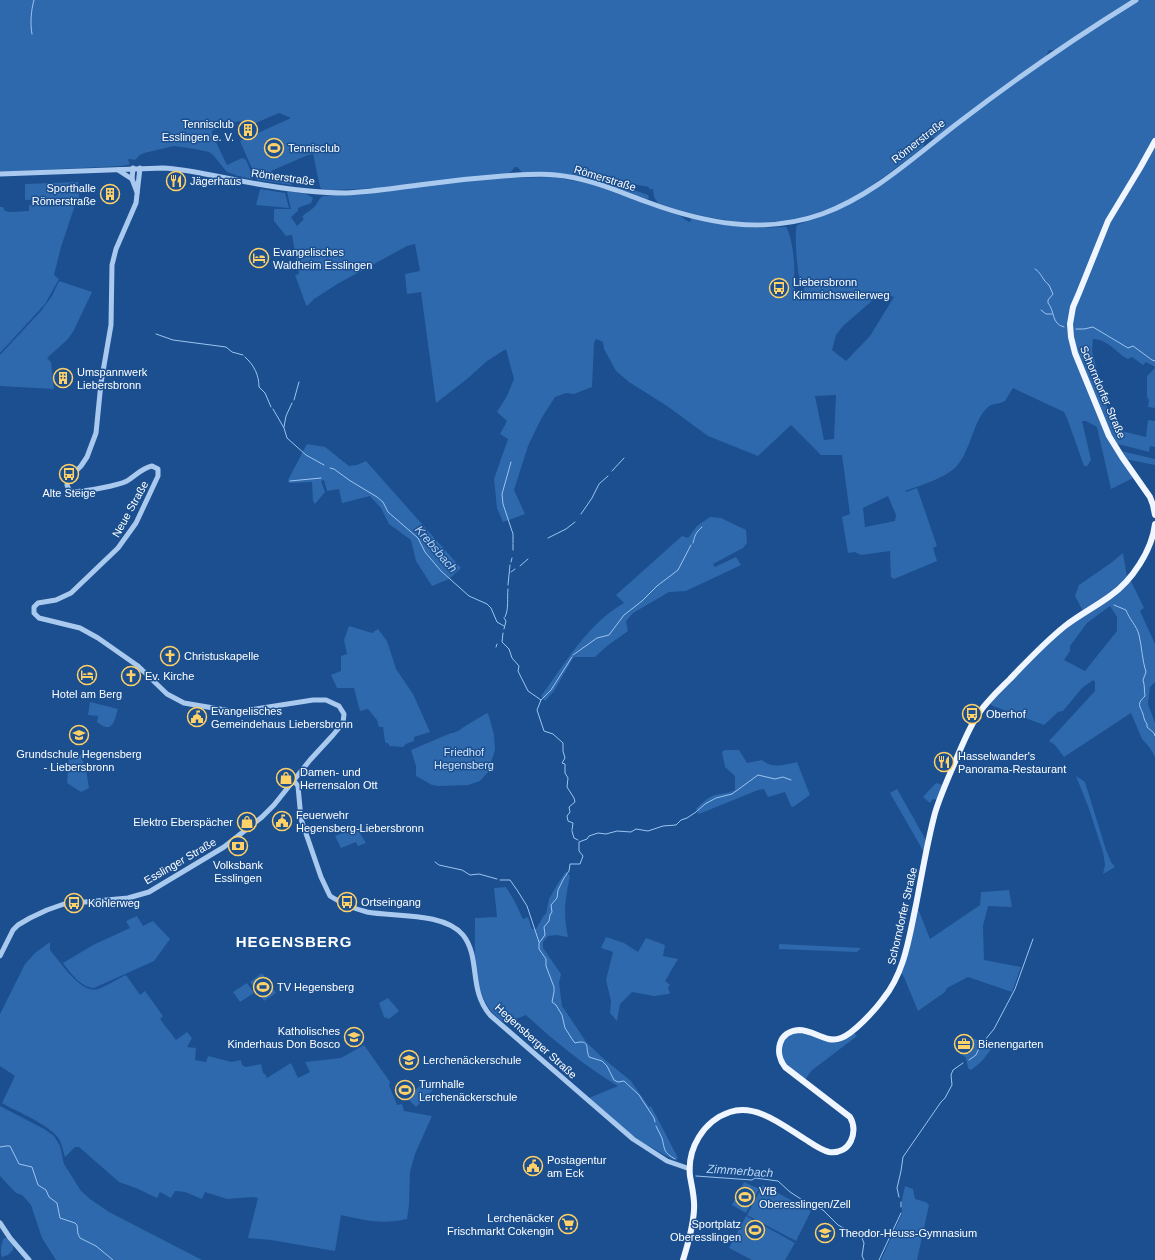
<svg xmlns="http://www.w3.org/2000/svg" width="1155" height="1260" font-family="Arial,sans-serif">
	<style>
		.green { fill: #2e69ad; fill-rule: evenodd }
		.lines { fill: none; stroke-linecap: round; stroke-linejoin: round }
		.stream { stroke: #9cc4f0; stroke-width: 1 }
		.minor { stroke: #a9c9ee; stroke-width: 5 }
		.major { stroke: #f0f6ff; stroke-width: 6 }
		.labels { text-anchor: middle; stroke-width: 3; stroke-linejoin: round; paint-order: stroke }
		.poi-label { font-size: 11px; fill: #fff; stroke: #1b4f8f; text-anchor: start }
		.street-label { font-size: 11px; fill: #fff; stroke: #1b4f8f }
		.park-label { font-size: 11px; fill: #cfe3fa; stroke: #1b4f8f }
		.water-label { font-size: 12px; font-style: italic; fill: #b5d3f5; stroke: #1b4f8f }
		.district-label { font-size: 15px; font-weight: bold; letter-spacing: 1px; fill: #fff; stroke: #1b4f8f }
	</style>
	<rect width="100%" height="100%" fill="#1b4f8f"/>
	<g class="green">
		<path d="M 0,0 L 1132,0 L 1056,50 L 1049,50 L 1046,56 L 935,138 L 928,137 L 926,139 L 923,147 C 900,165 877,183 852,198 C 788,233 724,226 658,203 L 654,197 L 653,189 L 649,189 L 649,187 L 633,184 L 631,189 L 648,195 L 649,198 L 647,199 L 599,182 L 523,173 L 517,167 L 515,167 L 510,173 L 382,188 L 330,190 L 322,189 L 320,187 L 313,154 L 308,155 L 271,171 L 276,176 L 278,182 L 282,181 L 288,183 L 291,182 L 292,185 L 257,180 L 240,141 L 291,118 L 279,113 L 244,128 L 241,121 L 230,123 L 227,122 L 212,131 L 212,134 L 227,165 L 242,158 L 246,160 L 253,177 L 252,179 L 238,176 L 227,172 L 213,155 L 209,152 L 195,149 L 174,146 L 144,153 L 140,155 L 135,160 L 129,159 L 128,160 L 130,164 L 122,166 L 0,172 Z"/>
		<path d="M 1139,0 L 1155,0 L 1155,138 L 1144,159 L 1118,200 L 1068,327 L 1101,423 L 1133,478 L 1111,489 L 1097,427 L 1086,421 L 1082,421 L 1091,460 L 1087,466 L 1084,466 L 1067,418 L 1064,412 L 1013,388 L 1005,401 C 1000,404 993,403 988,407 C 973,420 971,451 956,467 C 945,478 919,486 905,491 L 906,492 L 917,488 L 937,546 L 933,548 L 937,561 L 894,579 L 891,577 L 890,551 L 861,555 L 855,552 L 848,553 L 842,517 L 850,514 L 842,455 L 821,455 L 791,425 L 758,456 L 708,436 L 667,406 L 629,382 L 616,371 L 604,349 L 603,342 L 596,339 L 594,343 L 592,387 L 574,394 L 566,393 L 555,397 L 541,419 L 528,446 L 514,490 L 525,514 L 503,522 L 497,508 L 494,479 L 508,439 L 500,434 L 507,421 L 497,412 L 507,396 L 514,379 L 506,349 L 487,361 L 467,379 L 436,403 L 421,292 L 407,294 L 405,274 L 420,271 L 415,244 L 407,246 L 339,283 L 314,299 L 307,306 L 306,305 L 295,275 L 299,274 L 292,235 L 286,236 L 274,221 L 274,210 L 275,209 L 291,209 L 287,192 L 288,191 L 306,194 L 313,198 L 311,203 L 298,208 L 298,211 L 291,217 L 297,226 L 304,219 L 302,217 C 306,212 312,210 315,206 C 319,202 318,198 324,196 L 368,194 L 448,183 L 502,178 L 554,177 L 590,184 L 677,214 L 689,222 L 691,221 L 690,218 L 732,226 L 753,228 L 786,227 C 792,234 798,278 792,285 L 797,293 L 803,293 L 804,287 C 803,283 800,280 799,276 C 797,267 794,232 797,225 L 833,212 L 857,200 L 964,120 L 1059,52 ZM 882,292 L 894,297 L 870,336 L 846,361 L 832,350 L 836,335 L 843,326 ZM 836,395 L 834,439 L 824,440 L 815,396 ZM 888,496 L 896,515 L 895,521 L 865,527 L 863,508 Z"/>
		<path d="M 1155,145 L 1155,367 L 1146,362 L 1143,365 L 1132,357 L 1128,359 C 1115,352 1109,340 1093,339 L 1092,351 L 1113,429 L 1146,437 L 1148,420 L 1155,421 L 1155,447 L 1150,446 L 1149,452 L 1118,444 L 1121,451 L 1155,459 L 1155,465 L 1125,459 L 1112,437 L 1078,356 L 1072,328 L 1074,313 L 1102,236 Z"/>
		<path d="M 78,182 L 79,198 L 25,200 L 25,184 Z"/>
		<path d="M 260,189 L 285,193 L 289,208 L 256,205 Z"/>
		<path d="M 74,201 L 75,205 L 61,247 L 54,275 L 59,279 L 45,304 L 0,353 L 0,207 L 3,207 L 5,211 L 10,212 L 29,211 L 29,205 Z"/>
		<path d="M 59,281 L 92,292 L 74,330 L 68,339 L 47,358 L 51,362 L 54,389 L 0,386 L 0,355 L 41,311 L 52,296 Z"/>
		<path d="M 1155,368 L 1155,408 L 1148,407 L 1149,400 L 1147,397 L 1147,376 Z"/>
		<path d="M 307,444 L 325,447 L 349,466 L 357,465 L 366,461 L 461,568 L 449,579 L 432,586 L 416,561 L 411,540 L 389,524 L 381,508 L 370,496 L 342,503 L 339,489 L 327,491 L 324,480 L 321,481 L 325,492 L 315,504 L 313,501 L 312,482 L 289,483 L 288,480 Z"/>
		<path d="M 710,517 L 721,518 L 746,530 L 747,543 L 743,548 L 713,564 L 715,567 L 736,557 L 741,565 L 686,591 L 669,592 L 633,613 L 626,621 L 628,631 L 607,646 L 595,657 L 575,657 L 573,658 L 554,691 L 545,701 L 541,696 C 565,664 588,623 624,603 L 616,595 L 682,536 L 688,538 L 697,526 Z"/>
		<path d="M 1123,553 L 1127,577 L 1115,590 L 1083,611 L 1075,596 L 1079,585 L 1111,563 Z"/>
		<path d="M 1130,579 L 1144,608 L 1140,611 L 1155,644 L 1155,682 L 1150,687 L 1148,704 L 1155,723 L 1155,757 L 1150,748 L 1142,739 L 1131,713 L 1064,757 L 1055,745 L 1049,741 L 1095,691 L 1095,682 L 1093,680 L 1082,688 L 1063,711 L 1058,712 L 1044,725 L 993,706 L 989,703 L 1055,637 ZM 1110,606 L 1117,617 L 1117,631 L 1085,671 L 1064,660 L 1070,651 L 1070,646 L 1087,623 Z"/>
		<path d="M 349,626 L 372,633 L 378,629 L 387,641 L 396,669 L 413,694 L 430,732 L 414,737 L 414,741 L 406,744 L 403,747 L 389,746 L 389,744 L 385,742 L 383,727 L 379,727 L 377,720 L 368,709 L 360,711 L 354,688 L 337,688 L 331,675 L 341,671 L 341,656 L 347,654 L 344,640 Z"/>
		<path d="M 90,702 L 118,709 C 114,721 113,735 97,722 L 98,716 L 88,715 Z"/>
		<path d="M 487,713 L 489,716 L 494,735 L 495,750 L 488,772 L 480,781 L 468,785 L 439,786 L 432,785 L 416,776 L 416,766 L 411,750 L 451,733 L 453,733 L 460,730 L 462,728 Z"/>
		<path d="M 725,750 L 739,750 L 747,763 L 762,760 C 772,769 784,765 797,762 L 810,795 L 793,807 L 791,806 L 785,792 L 768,797 L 764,789 L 758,790 L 699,814 L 696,809 C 701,804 708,797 715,795 C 722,793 728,794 735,790 L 735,776 L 725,767 L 722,752 Z"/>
		<path d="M 71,754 L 83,755 L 82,759 L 86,769 L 89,788 L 81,792 L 67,783 L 69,755 Z"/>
		<path d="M 1076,776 L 1085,782 L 1106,850 L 1111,862 L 1115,867 L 1103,874 L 1105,865 L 1103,852 L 1088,806 Z"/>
		<path d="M 936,783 L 943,785 L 938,800 L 933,799 L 930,803 L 923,797 Z"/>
		<path d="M 897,789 L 927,842 L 925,854 L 890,793 Z"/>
		<path d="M 356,827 L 366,843 L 358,846 L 356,842 L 341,848 L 335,836 Z"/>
		<path d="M 566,871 L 570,876 C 565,901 563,912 568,937 L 556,935 L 548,936 L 543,942 L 543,948 L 561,974 L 559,983 L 562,1006 L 587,1043 L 604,1059 L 631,1081 L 649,1107 L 651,1106 L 678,1158 L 676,1160 L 672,1159 L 642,1142 L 628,1132 L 589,1098 L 618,1086 C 585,1066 555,1042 526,1015 L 506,1023 C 501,1021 498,1018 494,1014 C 472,991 475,948 475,918 L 497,917 L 494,888 L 506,887 L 515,902 L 523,919 L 528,917 L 532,929 L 536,929 L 544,915 L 546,914 L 549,899 L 557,885 Z"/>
		<path d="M 1009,890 L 1012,907 L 988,906 L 983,926 L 984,960 L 1021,967 L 1012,992 L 968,977 L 947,988 L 945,992 L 918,1011 L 904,977 L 901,972 L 917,910 L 919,911 L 930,939 L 980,905 L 981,892 Z"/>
		<path d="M 137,916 L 143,926 L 153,921 L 170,939 L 154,961 L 94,988 C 80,987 71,973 63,963 L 93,945 L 130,928 L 126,921 Z"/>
		<path d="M 606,937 L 624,943 L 638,952 L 646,938 L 665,945 L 663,956 L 678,959 L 665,981 L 670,985 L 668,988 L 670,993 L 669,994 L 654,996 L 632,992 L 620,1004 L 617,1021 L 610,1013 L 611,1001 L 606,980 L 613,952 L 601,948 Z"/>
		<path d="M 50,942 L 50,950 L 53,954 C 63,965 81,994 98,989 C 107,986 117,979 126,975 L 140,995 L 145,991 L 163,1016 L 160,1019 L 176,1040 L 187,1032 L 192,1038 L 187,1047 L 196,1048 L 195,1060 L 206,1062 L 208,1056 L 232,1062 L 241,1060 L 242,1065 L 246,1067 L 261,1064 L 263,1073 L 265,1074 L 267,1078 L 291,1063 L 298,1078 L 310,1072 L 305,1062 L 341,1058 L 364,1045 L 390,1082 L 389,1085 L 397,1105 L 402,1104 L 404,1111 L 432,1116 L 415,1154 L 410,1172 L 409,1205 L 407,1219 C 383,1225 364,1220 341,1215 L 335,1251 L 271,1240 L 248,1238 L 258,1198 L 252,1197 L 227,1199 L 205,1192 L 202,1199 L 185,1192 L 175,1191 L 171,1198 L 160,1192 L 157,1198 L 136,1188 L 119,1182 L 79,1147 L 75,1147 L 65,1157 C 63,1151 62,1144 59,1139 C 49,1124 17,1112 2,1103 L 15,1076 L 0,1066 L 0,1014 L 25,964 L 35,953 Z"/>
		<path d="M 779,944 L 861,948 L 857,952 L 779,949 Z"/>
		<path d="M 262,973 L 276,993 L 264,1001 L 250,982 Z"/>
		<path d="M 247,983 L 254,993 L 240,1002 L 233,992 Z"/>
		<path d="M 388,998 L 399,1011 L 389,1019 L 384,1017 L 379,1003 Z"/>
		<path d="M 802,1032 L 827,1040 L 854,1033 L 857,1036 L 811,1071 L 805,1080 L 784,1062 L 781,1049 L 784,1040 L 791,1034 Z"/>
		<path d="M 965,1035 L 993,1047 L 981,1062 L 971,1070 L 968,1068 L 966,1058 L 956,1050 Z"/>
		<path d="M 425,1081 L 433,1090 L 416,1107 L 407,1098 Z"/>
		<path d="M 0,1106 L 44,1129 L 54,1136 L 60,1146 L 64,1164 L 81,1191 L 90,1199 L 109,1212 L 202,1260 L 56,1260 L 42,1238 L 31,1205 L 22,1195 L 16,1193 L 0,1176 Z"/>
		<path d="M 744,1182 L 759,1189 L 746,1213 L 732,1205 Z"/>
		<path d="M 763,1185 L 811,1211 L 796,1241 L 747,1215 Z"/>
		<path d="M 905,1186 L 913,1189 L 915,1199 L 926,1202 L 929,1205 L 917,1260 L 881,1260 L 902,1214 L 902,1200 Z"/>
		<path d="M 746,1216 L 795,1243 L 785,1260 L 752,1260 L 729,1248 Z"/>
		<path d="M 4,1238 L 6,1238 L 13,1246 L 13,1250 L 8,1255 L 2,1257 C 0,1252 1,1244 4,1238 Z"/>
	</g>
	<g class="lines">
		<g class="stream">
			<path d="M 32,34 C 30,23 31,11 34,0"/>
			<path d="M 1035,269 C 1041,272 1043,281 1049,285 L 1053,294 L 1048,300 L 1048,303 C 1055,311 1051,324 1064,327"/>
			<path d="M 1041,310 L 1046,314 L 1052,314"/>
			<path d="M 1076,329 L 1084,329 L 1093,327 L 1128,348 L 1133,346 L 1152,360 L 1155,361"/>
			<path d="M 156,334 L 173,340 L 226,347 L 232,352 L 243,355"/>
			<path d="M 245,357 C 254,365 259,375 259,387 L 265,393 L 271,407"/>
			<path d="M 294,400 L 299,382"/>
			<path d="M 273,409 L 284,428 L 287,438 L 306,455 L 324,465"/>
			<path d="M 284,427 L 286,416 L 292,403"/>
			<path d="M 511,462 L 502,494 L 503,504 L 513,534 L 513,543"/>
			<path d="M 330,468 L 334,469 L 349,480 L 377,497 L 383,502 L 388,512 L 418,538 L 425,552 L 441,571 L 469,596 L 487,604 L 491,608 L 497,622 L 504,626"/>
			<path d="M 612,471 L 624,458"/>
			<path d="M 290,481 L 321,478"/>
			<path d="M 581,514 L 592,498 L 599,484 L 608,476"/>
			<path d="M 548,538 L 566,529 L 575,522"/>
			<path d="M 693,543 C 695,536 695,533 702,527"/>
			<path d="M 513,550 L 513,544"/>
			<path d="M 511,562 L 512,558"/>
			<path d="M 520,566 L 528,559"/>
			<path d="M 511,572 L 515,569"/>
			<path d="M 508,585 L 510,565"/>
			<path d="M 1114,605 L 1126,610 C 1129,619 1137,626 1139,635 C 1142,647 1142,660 1146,672 L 1143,680 C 1145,686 1144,690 1145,696 C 1137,704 1139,704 1143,714 C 1144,718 1144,720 1147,724 L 1147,727 L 1154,733 L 1155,736"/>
			<path d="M 505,617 C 509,609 507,598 508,589"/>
			<path d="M 504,629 L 506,621 L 504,618"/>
			<path d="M 503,633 L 502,642 L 509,649 L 512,658 L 519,666 L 518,671 L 528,691 L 541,700 L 537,710 L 544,731 L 553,734 L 563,743 L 563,751 L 565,758 L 562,763 L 565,764 L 565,773 L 568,778 L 567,787 L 574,798 L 575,802 L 569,807 L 570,812 L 567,816 L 568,821 L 573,823 L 572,830"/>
			<path d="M 496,647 L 497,644"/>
			<path d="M 573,655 L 597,638 L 609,635 L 624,615 L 642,601 L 657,586 L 678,570 L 691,545"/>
			<path d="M 541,700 L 551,690 L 572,657"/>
			<path d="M 572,831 L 574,838 L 578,840"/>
			<path d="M 435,862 L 439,865 L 462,870 L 470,875 L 479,874 L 497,879"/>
			<path d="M 500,880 L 510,880 L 517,890 L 527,906 L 539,942"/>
			<path d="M 969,1060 L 976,1055 L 980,1046 L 994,1029 L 1015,989 L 1033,939"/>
			<path d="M 655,1122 L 654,1118 L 639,1095 L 624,1081 L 618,1082 L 614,1080 L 607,1066 L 602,1061 L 589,1057 C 585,1048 591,1039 575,1043 L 574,1042 L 565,1028 L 562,1015 L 556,1005 L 552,1002 L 554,992 L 554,987 L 546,966 L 546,959 L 539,949 L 539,943 L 545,935 L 544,927 L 549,921 L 550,915 L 552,912 L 551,905 L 557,898 L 558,890 L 564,878 L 569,871 L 570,864 L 580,864 L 583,856 L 579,851 L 579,842 L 587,839 L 589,836 L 598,833 L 606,834 L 617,831 L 631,832 L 636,829 L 648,831 L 663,826 L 676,825 L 681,820 L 687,818 L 696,812 L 705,804 L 716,798 L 732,794 L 758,775 L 775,779 L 783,777 L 791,780"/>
			<path d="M 656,1126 C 658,1130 660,1134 662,1138 C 665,1150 663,1152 675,1159"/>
			<path d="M 0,1147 L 6,1146 L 10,1146 L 19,1164 L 32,1167 L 38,1185 L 46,1190 L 49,1197 L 57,1203 L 60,1218 L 75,1223 L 77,1225 L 78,1234 L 80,1238 L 96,1246 L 113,1260"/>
			<path d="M 696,1176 L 752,1180 L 755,1178 L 778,1181 L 790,1192 L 804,1201 L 823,1210 L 838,1225 L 862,1238 L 864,1243 L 862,1256 L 864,1260"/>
			<path d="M 899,1197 L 897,1188 L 901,1171 L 903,1157 L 941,1102 L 945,1098 L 952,1085 L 951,1075 L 953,1070 L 963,1063"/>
			<path d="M 901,1202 L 901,1207"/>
			<path d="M 879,1260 L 901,1213"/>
		</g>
		<g class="minor">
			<path d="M 133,168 L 132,179 L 137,192"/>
			<path d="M 118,170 L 132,179"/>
			<path d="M 0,174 L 163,168 C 184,169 205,174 226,178 C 265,186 305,193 346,193 C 371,192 395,188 419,185 C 447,181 475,178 503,176 C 521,175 539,173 556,175 C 588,178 617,191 647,202 C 704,223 763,235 822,214 C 875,195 918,153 962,120 C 1018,77 1076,37 1136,0"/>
			<path d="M 294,781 L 298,786 L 301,819 L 321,877 L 330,896 C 341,903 355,909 367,912 C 394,917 444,912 463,935 C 481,958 468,989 490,1015 L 633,1139 L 667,1161 L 690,1169"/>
			<path d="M 0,956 L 13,930 L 18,925 L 30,918 L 47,910 L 64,904 L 128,898 L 149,892 L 224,847 L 262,817 L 274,805 L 310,760 L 333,735 L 343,723 L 344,714 L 339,706 L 326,700 L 313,700 L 237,712 L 184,703 L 167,694 L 138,666 L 98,638 L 80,628 L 39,618 L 34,613 L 34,607 L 38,603 L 56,600 L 71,593 L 118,548 L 136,523 L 158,476 L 158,469 L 152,466 C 142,468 135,476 127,481 C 117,486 86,491 74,492 L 69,490 L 67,485 L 68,479 L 81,466 L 87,457 L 96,433 L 101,383 L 111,325 L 112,265 L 116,249 L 136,203 L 140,168"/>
			<path d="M 0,1223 L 10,1238 L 29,1260"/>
		</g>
		<g class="major">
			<path d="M 1155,141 L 1140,168 L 1108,221 L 1079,293 L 1073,307 L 1070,324 L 1071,337 L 1075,353 L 1109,436 L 1122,457 L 1150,497 L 1153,505 L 1155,515"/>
			<path d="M 683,1260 C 688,1244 693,1227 694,1210 C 695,1198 692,1188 690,1176 C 687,1149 703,1121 730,1112 C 758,1103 786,1128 808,1141 C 814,1145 821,1150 829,1152 C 850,1155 859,1132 850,1117 L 785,1067 C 774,1053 778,1031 799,1030 C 814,1030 826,1044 841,1038 C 853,1034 875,1010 883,999 C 905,972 909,937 916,905 C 922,874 927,843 935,813 C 941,793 950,774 958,755 C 964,741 970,726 979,713 C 988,700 999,690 1010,679 C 1028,660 1045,642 1065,626 C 1079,615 1095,607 1110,596 C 1132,581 1152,550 1155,524"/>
		</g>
	</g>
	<defs>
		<g id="building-ring" transform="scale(1)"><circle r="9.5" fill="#1b4f8f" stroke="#ffd166" stroke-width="1.5"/><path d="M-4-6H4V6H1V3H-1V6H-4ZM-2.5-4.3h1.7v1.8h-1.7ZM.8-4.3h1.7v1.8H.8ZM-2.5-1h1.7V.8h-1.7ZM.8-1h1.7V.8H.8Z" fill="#ffd166"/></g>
		<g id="stadium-ring" transform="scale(1)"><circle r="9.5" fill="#1b4f8f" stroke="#ffd166" stroke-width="1.5"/><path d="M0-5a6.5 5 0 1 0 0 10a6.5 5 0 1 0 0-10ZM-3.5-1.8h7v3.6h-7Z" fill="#ffd166"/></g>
		<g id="restaurant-ring" transform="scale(1)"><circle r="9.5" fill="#1b4f8f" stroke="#ffd166" stroke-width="1.5"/><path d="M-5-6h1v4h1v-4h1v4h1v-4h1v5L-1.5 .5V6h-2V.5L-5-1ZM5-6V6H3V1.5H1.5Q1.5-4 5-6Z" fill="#ffd166"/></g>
		<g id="hotel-ring" transform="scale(1)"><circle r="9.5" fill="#1b4f8f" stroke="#ffd166" stroke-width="1.5"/><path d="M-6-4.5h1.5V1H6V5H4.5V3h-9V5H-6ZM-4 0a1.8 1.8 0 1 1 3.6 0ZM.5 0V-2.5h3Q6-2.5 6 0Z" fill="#ffd166"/></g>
		<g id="bus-ring" transform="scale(1)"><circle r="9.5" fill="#1b4f8f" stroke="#ffd166" stroke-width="1.5"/><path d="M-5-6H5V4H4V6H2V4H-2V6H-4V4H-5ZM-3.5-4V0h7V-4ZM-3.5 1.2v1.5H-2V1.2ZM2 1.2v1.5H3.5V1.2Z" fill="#ffd166"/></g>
		<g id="church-ring" transform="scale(1)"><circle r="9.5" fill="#1b4f8f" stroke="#ffd166" stroke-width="1.5"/><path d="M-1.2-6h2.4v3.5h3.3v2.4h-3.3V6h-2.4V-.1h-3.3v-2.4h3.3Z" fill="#ffd166"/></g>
		<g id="civic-ring" transform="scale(1)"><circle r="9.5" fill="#1b4f8f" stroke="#ffd166" stroke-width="1.5"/><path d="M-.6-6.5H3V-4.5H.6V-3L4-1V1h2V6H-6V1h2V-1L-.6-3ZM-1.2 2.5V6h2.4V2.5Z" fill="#ffd166"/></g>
		<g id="school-ring" transform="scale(1)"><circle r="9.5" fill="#1b4f8f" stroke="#ffd166" stroke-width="1.5"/><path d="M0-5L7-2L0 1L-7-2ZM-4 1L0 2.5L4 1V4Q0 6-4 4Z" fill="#ffd166"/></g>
		<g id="shop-ring" transform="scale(1)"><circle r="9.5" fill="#1b4f8f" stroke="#ffd166" stroke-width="1.5"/><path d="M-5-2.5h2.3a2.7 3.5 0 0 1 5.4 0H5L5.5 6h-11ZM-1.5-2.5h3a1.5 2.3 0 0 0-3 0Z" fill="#ffd166"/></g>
		<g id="bank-ring" transform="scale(1)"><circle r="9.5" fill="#1b4f8f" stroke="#ffd166" stroke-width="1.5"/><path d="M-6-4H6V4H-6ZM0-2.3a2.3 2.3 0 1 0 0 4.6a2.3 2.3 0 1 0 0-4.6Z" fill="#ffd166"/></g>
		<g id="office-ring" transform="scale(1)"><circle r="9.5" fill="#1b4f8f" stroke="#ffd166" stroke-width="1.5"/><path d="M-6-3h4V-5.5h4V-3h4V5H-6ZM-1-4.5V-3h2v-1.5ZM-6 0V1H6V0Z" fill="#ffd166"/></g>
		<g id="supermarket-ring" transform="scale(1)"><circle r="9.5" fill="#1b4f8f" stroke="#ffd166" stroke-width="1.5"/><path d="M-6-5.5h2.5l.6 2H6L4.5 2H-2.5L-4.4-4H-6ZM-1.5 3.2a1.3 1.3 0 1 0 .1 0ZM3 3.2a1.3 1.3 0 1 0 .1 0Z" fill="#ffd166"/></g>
	</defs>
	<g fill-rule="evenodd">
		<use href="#building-ring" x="248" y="130"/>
		<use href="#stadium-ring" x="274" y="148"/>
		<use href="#restaurant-ring" x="176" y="181"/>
		<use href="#building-ring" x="110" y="194"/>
		<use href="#hotel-ring" x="259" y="258"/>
		<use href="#bus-ring" x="779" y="288"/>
		<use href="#building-ring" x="63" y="378"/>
		<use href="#bus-ring" x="69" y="474"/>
		<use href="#church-ring" x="170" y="656"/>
		<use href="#hotel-ring" x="87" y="675"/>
		<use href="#church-ring" x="131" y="676"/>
		<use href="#bus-ring" x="972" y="714"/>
		<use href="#civic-ring" x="197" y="717"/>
		<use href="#school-ring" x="79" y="735"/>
		<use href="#restaurant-ring" x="944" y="762"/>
		<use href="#shop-ring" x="286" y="778"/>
		<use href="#civic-ring" x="282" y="821"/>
		<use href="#shop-ring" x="247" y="822"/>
		<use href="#bank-ring" x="238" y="846"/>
		<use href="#bus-ring" x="347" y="902"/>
		<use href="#bus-ring" x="74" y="903"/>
		<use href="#stadium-ring" x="263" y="987"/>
		<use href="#school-ring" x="354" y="1037"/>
		<use href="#office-ring" x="964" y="1044"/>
		<use href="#school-ring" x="409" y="1060"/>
		<use href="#stadium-ring" x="405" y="1090"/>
		<use href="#civic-ring" x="533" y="1166"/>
		<use href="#stadium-ring" x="745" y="1197"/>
		<use href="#supermarket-ring" x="568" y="1224"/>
		<use href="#stadium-ring" x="755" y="1230"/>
		<use href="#school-ring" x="825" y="1233"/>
	</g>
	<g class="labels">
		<g class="poi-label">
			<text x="234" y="128" text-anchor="end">Tennisclub<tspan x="234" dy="13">Esslingen e. V.</tspan></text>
			<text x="288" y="152">Tennisclub</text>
			<text x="190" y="185">Jägerhaus</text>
			<text x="96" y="192" text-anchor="end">Sporthalle<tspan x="96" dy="13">Römerstraße</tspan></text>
			<text x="273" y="256">Evangelisches<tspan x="273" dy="13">Waldheim Esslingen</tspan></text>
			<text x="793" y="286">Liebersbronn<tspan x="793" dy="13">Kimmichsweilerweg</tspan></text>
			<text x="77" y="376">Umspannwerk<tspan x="77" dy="13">Liebersbronn</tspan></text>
			<text x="69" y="497" text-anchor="middle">Alte Steige</text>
			<text x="184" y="660">Christuskapelle</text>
			<text x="145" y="680">Ev. Kirche</text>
			<text x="87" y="698" text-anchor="middle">Hotel am Berg</text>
			<text x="211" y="715">Evangelisches<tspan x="211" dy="13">Gemeindehaus Liebersbronn</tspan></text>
			<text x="986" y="718">Oberhof</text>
			<text x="79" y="758" text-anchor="middle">Grundschule Hegensberg<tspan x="79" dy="13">- Liebersbronn</tspan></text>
			<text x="958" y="760">Hasselwander's<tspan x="958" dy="13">Panorama-Restaurant</tspan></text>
			<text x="300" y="776">Damen- und<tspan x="300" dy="13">Herrensalon Ott</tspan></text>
			<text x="296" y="819">Feuerwehr<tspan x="296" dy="13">Hegensberg-Liebersbronn</tspan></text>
			<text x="233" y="826" text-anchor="end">Elektro Eberspächer</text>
			<text x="238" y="869" text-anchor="middle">Volksbank<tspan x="238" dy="13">Esslingen</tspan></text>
			<text x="361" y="906">Ortseingang</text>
			<text x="88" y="907">Kohlerweg</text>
			<text x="277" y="991">TV Hegensberg</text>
			<text x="340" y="1035" text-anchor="end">Katholisches<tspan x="340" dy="13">Kinderhaus Don Bosco</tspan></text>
			<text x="978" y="1048">Bienengarten</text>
			<text x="423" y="1064">Lerchenäckerschule</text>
			<text x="419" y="1088">Turnhalle<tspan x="419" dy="13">Lerchenäckerschule</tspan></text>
			<text x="547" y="1164">Postagentur<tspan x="547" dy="13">am Eck</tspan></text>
			<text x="759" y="1195">VfB<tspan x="759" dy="13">Oberesslingen/Zell</tspan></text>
			<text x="554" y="1222" text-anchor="end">Lerchenäcker<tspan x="554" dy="13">Frischmarkt Cokengin</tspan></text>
			<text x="741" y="1228" text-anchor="end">Sportplatz<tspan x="741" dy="13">Oberesslingen</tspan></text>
			<text x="839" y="1237">Theodor-Heuss-Gymnasium</text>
		</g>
		<g class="street-label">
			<text transform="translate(918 141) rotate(-38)" y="4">Römerstraße</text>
			<text transform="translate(283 177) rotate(8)" y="4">Römerstraße</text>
			<text transform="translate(605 178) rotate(17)" y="4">Römerstraße</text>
			<text transform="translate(1103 392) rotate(67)" y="4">Schorndorfer Straße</text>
			<text transform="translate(130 509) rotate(-61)" y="4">Neue Straße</text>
			<text transform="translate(180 861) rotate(-30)" y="4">Esslinger Straße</text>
			<text transform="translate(902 916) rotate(-77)" y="4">Schorndorfer Straße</text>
			<text transform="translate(536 1041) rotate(42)" y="4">Hegensberger Straße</text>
		</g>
		<g class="park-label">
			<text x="464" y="756">Friedhof<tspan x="464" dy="13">Hegensberg</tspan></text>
		</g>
		<g class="water-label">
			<text transform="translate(436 549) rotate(49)" y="4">Krebsbach</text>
			<text transform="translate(740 1171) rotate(4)" y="4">Zimmerbach</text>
		</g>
		<g class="district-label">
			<text x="294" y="947">HEGENSBERG</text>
		</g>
	</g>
</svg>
